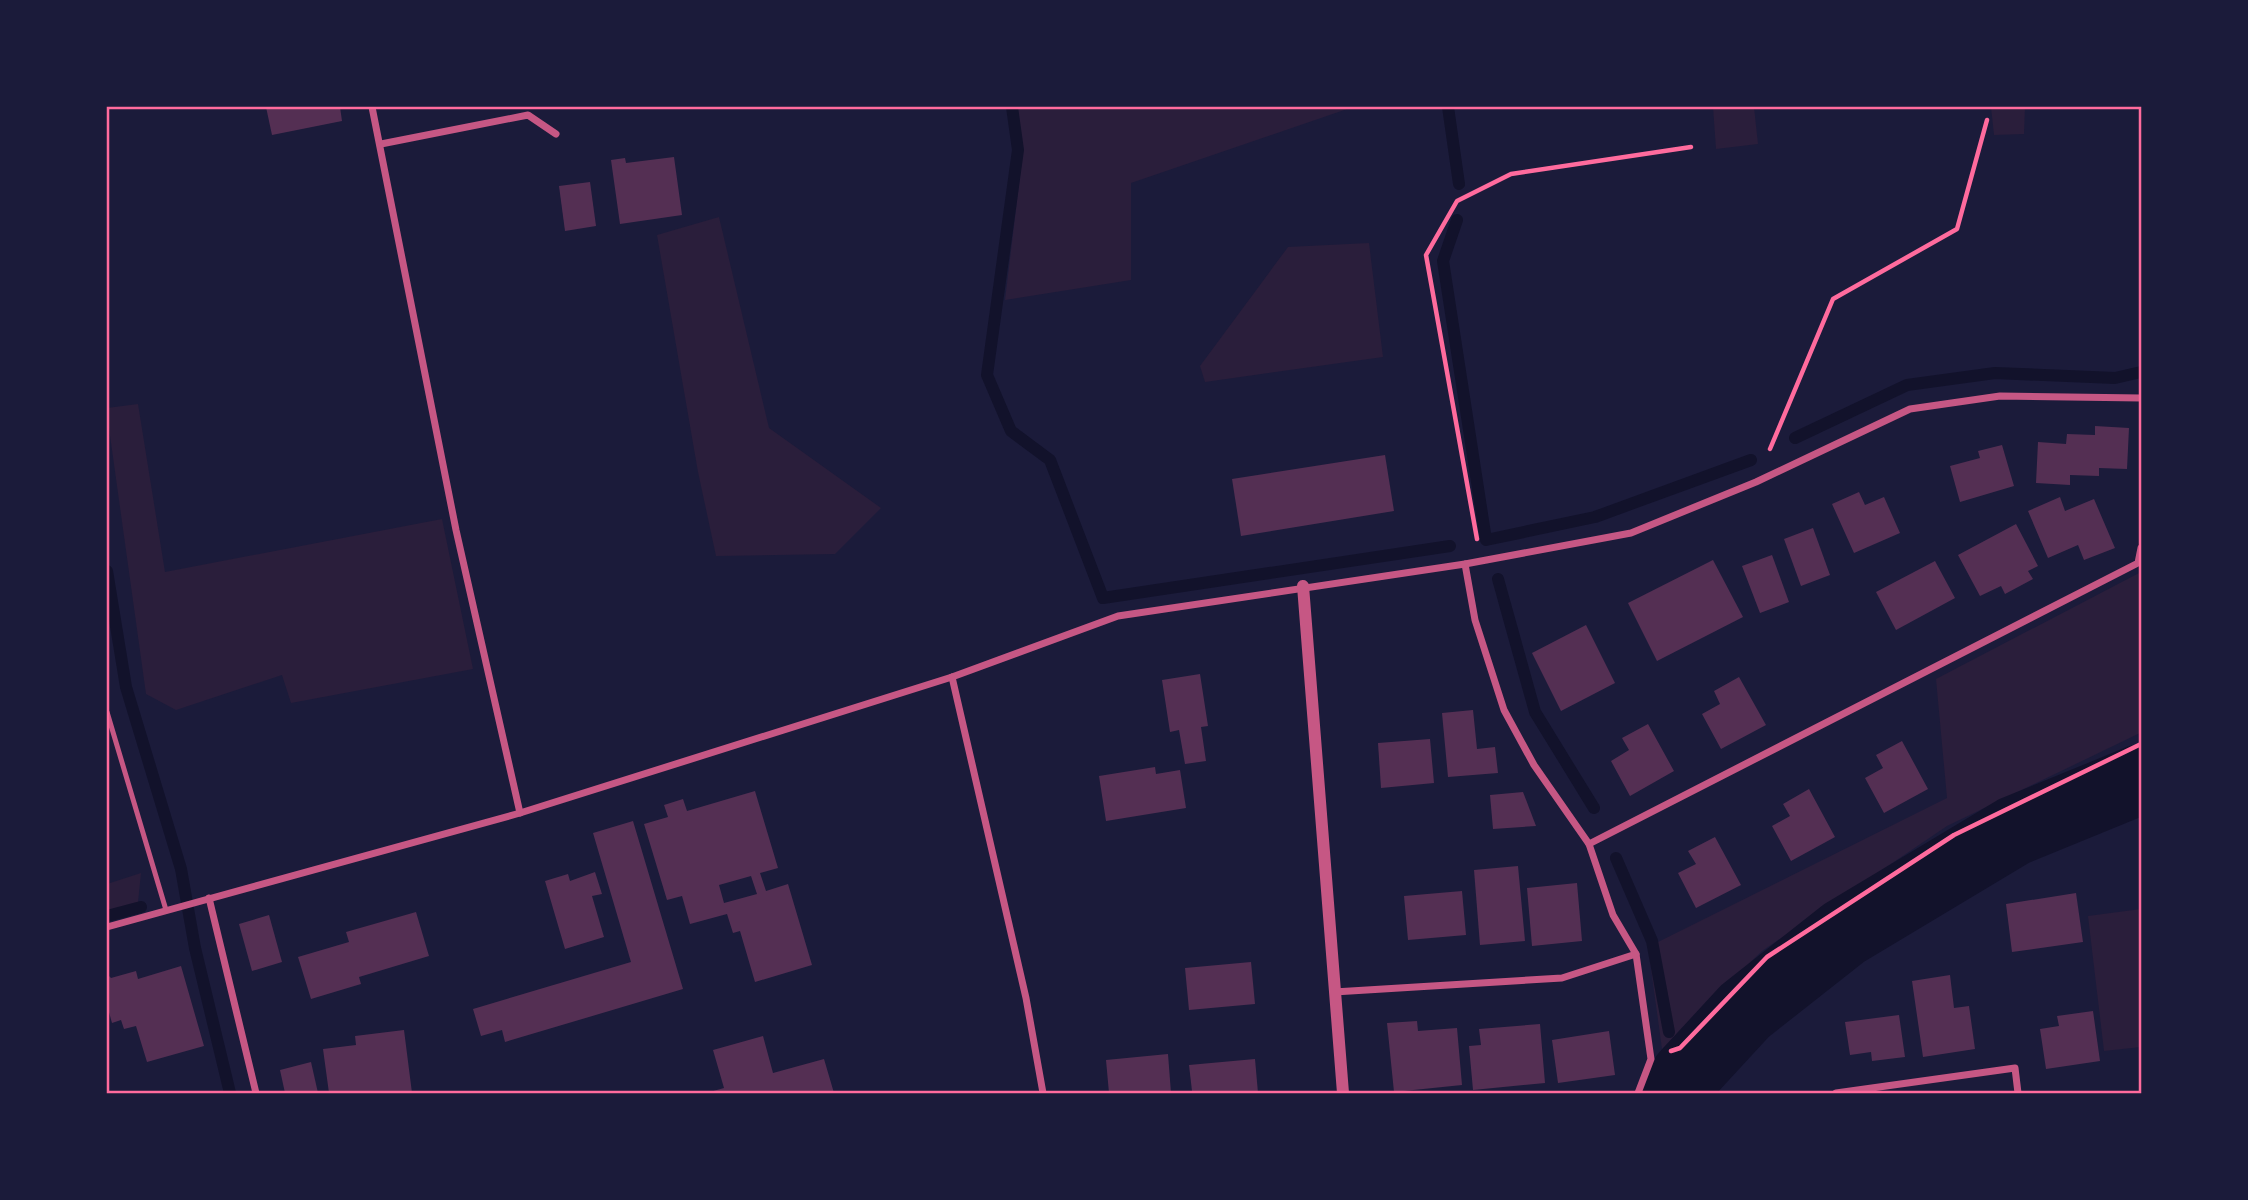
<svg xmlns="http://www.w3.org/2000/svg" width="2248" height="1200" font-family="'Exo 2',sans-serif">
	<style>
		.green { fill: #2a1e3b }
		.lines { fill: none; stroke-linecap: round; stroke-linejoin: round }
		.stream { stroke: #12122b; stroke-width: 12 }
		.river { stroke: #12122b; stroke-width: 70 }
		.building { fill: #542f53; fill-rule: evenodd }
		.path { stroke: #ff6b9d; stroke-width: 4.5 }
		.service { stroke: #c65784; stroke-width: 5 }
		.minor { stroke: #c65784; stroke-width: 7 }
		.tertiary { stroke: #c65784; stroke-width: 12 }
		.neatline { fill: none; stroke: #ff6b9d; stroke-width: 2.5 }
	</style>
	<rect width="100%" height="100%" fill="#1b1b3a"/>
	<g class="green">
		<path d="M 1016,107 L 1353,107 L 1131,183 L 1131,280 L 1005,300 L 1022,159 Z"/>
		<path d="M 1713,107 L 1754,107 L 1758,144 L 1716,149 Z"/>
		<path d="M 1991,107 L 2025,107 L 2024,134 L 1994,135 Z"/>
		<path d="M 719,217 L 769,428 L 881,508 L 835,554 L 716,556 L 698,472 L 657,235 Z"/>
		<path d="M 1369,243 L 1383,357 L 1205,382 L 1200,366 L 1288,247 Z"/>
		<path d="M 138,404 L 165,572 L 442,519 L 473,669 L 291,703 L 282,675 L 176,710 L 146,694 L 107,414 L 107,408 Z"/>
		<path d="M 2141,572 L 2140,733 L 1947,826 L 1762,951 L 1662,1049 L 1648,947 L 1947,798 L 1936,679 Z"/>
		<path d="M 141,873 L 137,912 L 107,921 L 107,884 Z"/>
		<path d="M 2141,909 L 2141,1047 L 2104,1051 L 2088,916 Z"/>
	</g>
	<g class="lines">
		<g class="stream">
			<path d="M 1012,107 L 1018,150 L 987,375 L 1011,431 L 1050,460 L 1103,598 L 1450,546"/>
			<path d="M 1448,107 L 1459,184"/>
			<path d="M 1457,220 L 1443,261 L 1486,540 L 1595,517 L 1751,460"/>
			<path d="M 1795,438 L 1907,385 L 1995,373 L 2115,378 L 2141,372"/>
			<path d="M 107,571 L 126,687 L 181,869 L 195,948 L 230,1093"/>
			<path d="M 1498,579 L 1535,712 L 1594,808"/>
			<path d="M 1616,858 L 1652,941 L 1669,1032"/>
			<path d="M 107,916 L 141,907"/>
		</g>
		<path class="river" d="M 1677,1093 L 1685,1076 L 1745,1011 L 1844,933 L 2014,831 L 2141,779"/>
	</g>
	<g class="building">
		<path d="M 266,107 L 340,107 L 342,121 L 272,135 Z"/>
		<path d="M 674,157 L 682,215 L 620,224 L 611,160 L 625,158 L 626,163 Z"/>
		<path d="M 590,182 L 596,226 L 565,231 L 559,186 Z"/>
		<path d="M 2095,426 L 2129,428 L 2127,469 L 2099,468 L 2099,476 L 2070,475 L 2070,485 L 2036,483 L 2038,442 L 2066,444 L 2067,434 L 2095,435 Z"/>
		<path d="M 2002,445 L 2014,486 L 1960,502 L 1950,466 L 1980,458 L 1978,451 Z"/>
		<path d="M 1385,455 L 1394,511 L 1241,536 L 1232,479 Z"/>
		<path d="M 1859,492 L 1865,505 L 1884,497 L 1900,533 L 1854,553 L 1832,504 Z"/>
		<path d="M 2060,497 L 2065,511 L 2094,499 L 2115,548 L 2084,560 L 2078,545 L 2048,558 L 2028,511 Z"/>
		<path d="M 2016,524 L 2038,566 L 2028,571 L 2033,579 L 2005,594 L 2001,586 L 1980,596 L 1958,555 Z"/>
		<path d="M 1813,528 L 1830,575 L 1801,586 L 1784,539 Z"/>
		<path d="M 1772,555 L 1789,602 L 1760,613 L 1742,566 Z"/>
		<path d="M 1713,560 L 1743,617 L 1657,661 L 1628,603 Z"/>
		<path d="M 1935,561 L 1955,598 L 1896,630 L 1876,592 Z"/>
		<path d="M 1586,625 L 1615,683 L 1561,711 L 1532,653 Z"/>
		<path d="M 1200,674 L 1208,726 L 1201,727 L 1206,761 L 1185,764 L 1179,730 L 1170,732 L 1162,680 Z"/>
		<path d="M 1739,677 L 1766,725 L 1721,749 L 1702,714 L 1720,704 L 1714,691 Z"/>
		<path d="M 1473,710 L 1477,749 L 1495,747 L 1498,773 L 1448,777 L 1442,713 Z"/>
		<path d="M 1648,724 L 1674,771 L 1630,796 L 1611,761 L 1629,750 L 1622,738 Z"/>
		<path d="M 1430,739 L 1434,783 L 1381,788 L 1378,743 Z"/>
		<path d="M 1902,741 L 1928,789 L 1884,813 L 1865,778 L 1883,768 L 1876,755 Z"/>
		<path d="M 1155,767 L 1156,774 L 1180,770 L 1186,808 L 1106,821 L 1099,776 Z"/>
		<path d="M 1809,789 L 1835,837 L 1791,861 L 1772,826 L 1790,816 L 1783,804 Z"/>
		<path d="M 755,791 L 778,868 L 760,873 L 766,891 L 788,884 L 812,965 L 755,982 L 740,931 L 733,933 L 727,914 L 690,924 L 682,896 L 667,900 L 644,824 L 668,817 L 664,805 L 683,799 L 687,811 ZM 751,876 L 757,894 L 724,903 L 719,885 Z"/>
		<path d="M 1523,792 L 1536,826 L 1493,829 L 1490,795 Z"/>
		<path d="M 633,821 L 683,989 L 505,1042 L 502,1030 L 481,1036 L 473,1009 L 631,962 L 593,833 Z"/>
		<path d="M 1715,837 L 1741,885 L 1696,908 L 1678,873 L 1696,864 L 1688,851 Z"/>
		<path d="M 1518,866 L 1525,941 L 1480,945 L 1474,870 Z"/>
		<path d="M 595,872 L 602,894 L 592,896 L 604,937 L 565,949 L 545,881 L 568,874 L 570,881 Z"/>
		<path d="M 1577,883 L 1582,941 L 1532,946 L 1527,888 Z"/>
		<path d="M 1462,891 L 1466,935 L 1408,940 L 1404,896 Z"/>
		<path d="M 2076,893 L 2083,942 L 2012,952 L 2006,904 Z"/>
		<path d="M 416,912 L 429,956 L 359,977 L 361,984 L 311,999 L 298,957 L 349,942 L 346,932 Z"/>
		<path d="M 269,915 L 282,962 L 252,971 L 239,924 Z"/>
		<path d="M 1251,962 L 1255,1004 L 1189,1010 L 1185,968 Z"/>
		<path d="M 181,966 L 204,1046 L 147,1062 L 136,1026 L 124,1029 L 121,1020 L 112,1023 L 107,1005 L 107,974 L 111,978 L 136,971 L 138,979 Z"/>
		<path d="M 1950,975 L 1954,1008 L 1969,1006 L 1975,1049 L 1923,1057 L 1912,981 Z"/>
		<path d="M 2093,1011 L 2100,1061 L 2046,1069 L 2040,1029 L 2059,1026 L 2057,1016 Z"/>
		<path d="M 1899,1015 L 1905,1057 L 1872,1061 L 1871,1052 L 1850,1055 L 1845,1022 Z"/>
		<path d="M 1417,1021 L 1418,1031 L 1457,1028 L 1462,1085 L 1394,1092 L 1387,1023 Z"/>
		<path d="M 1540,1024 L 1545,1083 L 1473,1090 L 1469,1046 L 1481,1045 L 1479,1029 Z"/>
		<path d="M 404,1030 L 412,1093 L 329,1093 L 323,1049 L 356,1045 L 355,1036 Z"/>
		<path d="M 1609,1031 L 1615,1075 L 1558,1083 L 1552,1040 Z"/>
		<path d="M 763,1036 L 773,1073 L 824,1059 L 834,1093 L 706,1093 L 724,1088 L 713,1050 Z"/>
		<path d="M 1168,1054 L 1171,1093 L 1109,1093 L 1106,1060 Z"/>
		<path d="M 1255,1059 L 1258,1093 L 1192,1091 L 1189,1065 Z"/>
		<path d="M 311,1062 L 318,1093 L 285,1093 L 280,1070 Z"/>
	</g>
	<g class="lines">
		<g class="path">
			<path d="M 1770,449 L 1833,299 L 1957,229 L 1987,120"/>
			<path d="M 1477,539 L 1426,255 L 1457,201 L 1511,174 L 1691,147"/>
			<path d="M 1671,1051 L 1680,1048 L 1767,957 L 1954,835 L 2141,744"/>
		</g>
		<path class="service" d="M 107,712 L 166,910"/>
		<g class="minor">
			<path d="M 372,107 L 456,530 L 520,813"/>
			<path d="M 381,144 L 528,115 L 556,134"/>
			<path d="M 1465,564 L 1475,620 L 1504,710 L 1534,765 L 1589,844 L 1613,915 L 1636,954 L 1651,1059 L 1638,1093"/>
			<path d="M 952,677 L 1026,998 L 1043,1093"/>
			<path d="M 1589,844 L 2138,563 L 2141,548"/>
			<path d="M 209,898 L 256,1093"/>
			<path d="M 107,927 L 520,813 L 952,677 L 1118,616 L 1465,564 L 1631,533 L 1756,482 L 1910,409 L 2000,396 L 2141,398"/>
			<path d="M 1334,992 L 1562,978 L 1636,954"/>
			<path d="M 1836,1093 L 2015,1068 L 2018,1093"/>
		</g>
		<path class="tertiary" d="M 1303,586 L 1343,1093"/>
	</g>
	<rect width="2248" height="1200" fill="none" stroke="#1b1b3a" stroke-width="217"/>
	<rect x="108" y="108" width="2032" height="984" class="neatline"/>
</svg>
